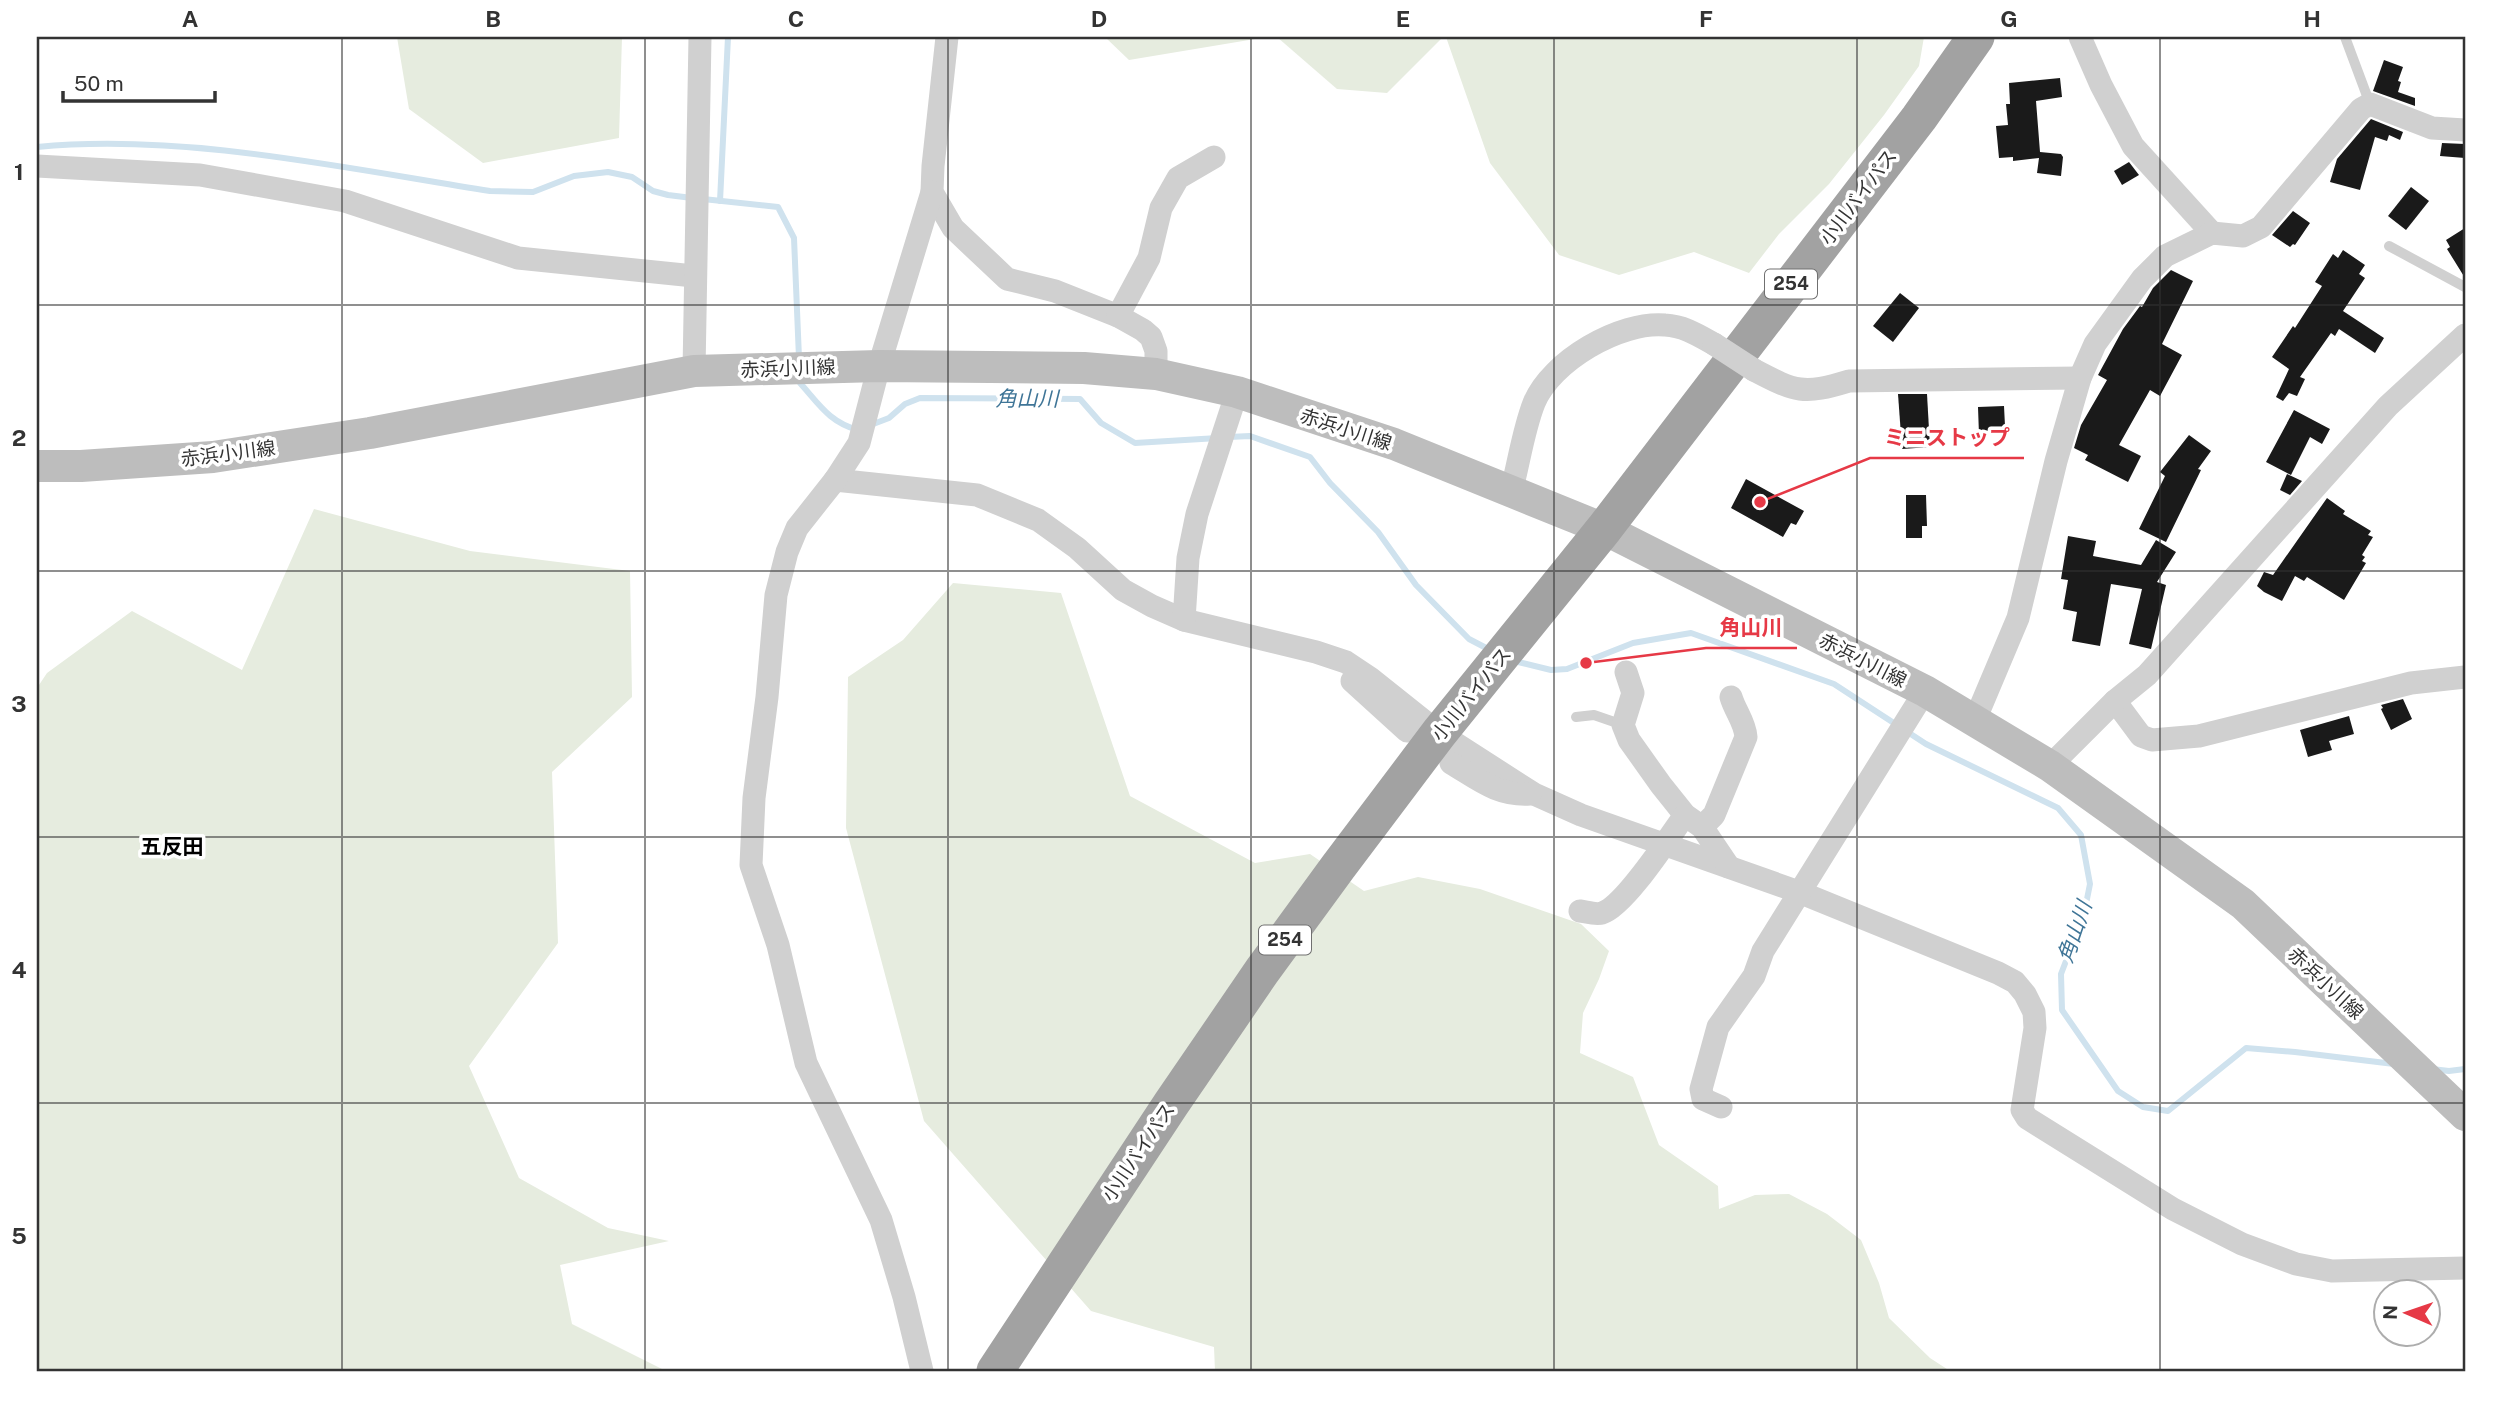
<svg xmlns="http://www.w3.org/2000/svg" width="2502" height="1408" font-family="'Public Sans','Noto Sans JP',sans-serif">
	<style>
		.green { fill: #e6ecdf }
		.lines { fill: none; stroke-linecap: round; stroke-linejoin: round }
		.stream { stroke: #cfe2ee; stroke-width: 6 }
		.building { fill: #1a1a1a }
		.service { stroke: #d0d0d0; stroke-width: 10 }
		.minor { stroke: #d0d0d0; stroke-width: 23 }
		.secondary { stroke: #bdbdbd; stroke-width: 32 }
		.trunk { stroke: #a2a2a2; stroke-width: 37 }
		.minor-bridge { stroke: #d0d0d0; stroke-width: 23 }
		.grid { fill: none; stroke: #333; stroke-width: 2; stroke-opacity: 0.55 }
		.labels { text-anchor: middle; stroke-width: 7; stroke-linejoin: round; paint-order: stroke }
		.shield { fill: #fff; stroke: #707070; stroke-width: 2 }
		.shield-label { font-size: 18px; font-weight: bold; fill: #333 }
		.street-label { font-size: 19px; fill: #333; stroke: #fff }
		.water-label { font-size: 21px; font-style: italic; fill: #3f7597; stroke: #fff }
		.neighbourhood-label { font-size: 21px; font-weight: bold; fill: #000; stroke: #fff }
		.leader { fill: none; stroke: #e63946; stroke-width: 2.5 }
		.callout-dot { fill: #e63946; stroke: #fff; stroke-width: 2.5 }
		.callout-label { font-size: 21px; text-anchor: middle; font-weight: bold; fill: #e63946; stroke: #fff; stroke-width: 7; stroke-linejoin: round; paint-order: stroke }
		.neatline { fill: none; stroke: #333; stroke-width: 2.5 }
		.grid-label { font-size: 23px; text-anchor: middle; font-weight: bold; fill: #333 }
	</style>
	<rect width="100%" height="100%" fill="#fff"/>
	<g class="green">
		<path d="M 397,37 L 622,37 L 619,138 L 483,163 L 409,109 Z"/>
		<path d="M 1105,37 L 1267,37 L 1129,60 Z"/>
		<path d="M 1277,37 L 1443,37 L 1387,93 L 1337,89 Z"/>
		<path d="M 1446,37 L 1924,37 L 1919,66 L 1884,115 L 1829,184 L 1779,234 L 1749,273 L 1694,252 L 1619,275 L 1559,255 L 1490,163 Z"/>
		<path d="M 314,509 L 470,551 L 630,571 L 632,697 L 552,772 L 558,943 L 469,1066 L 519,1178 L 608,1228 L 669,1241 L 560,1265 L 572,1324 L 666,1371 L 37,1371 L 37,688 L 47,673 L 132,611 L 242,670 Z"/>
		<path d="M 953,583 L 1061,593 L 1130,796 L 1255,863 L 1310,854 L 1364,891 L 1418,877 L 1480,889 L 1581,924 L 1609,951 L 1599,979 L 1583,1013 L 1580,1053 L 1633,1077 L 1659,1145 L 1718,1186 L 1719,1209 L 1755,1195 L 1789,1194 L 1827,1214 L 1861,1240 L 1879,1283 L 1889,1318 L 1930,1358 L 1950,1371 L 1215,1371 L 1214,1347 L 1091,1311 L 924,1121 L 846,828 L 848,677 L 903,640 Z"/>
	</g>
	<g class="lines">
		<g class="stream">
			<path d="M 37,147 C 184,133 344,168 490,191 L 533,192 L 574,176 L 608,172 L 632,177 L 653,191 L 668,195 L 692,198"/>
			<path d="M 703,199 L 778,207 L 794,238 L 799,358"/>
			<path d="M 720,201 L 728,37"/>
			<path d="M 800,376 L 800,383 C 819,404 829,422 858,430"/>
			<path d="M 868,426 L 889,418 L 905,404 L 920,398 L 1080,399 L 1101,423 L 1135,443 L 1218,438"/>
			<path d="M 1229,437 L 1250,436 L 1310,457 L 1330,483 L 1378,532 L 1416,585 L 1469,639 L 1492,651"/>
			<path d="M 1514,661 L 1551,670 L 1567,669 L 1633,643 L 1691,633 L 1834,684 L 1926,744 L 2058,808 L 2081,835 L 2090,884 L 2084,914 L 2061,974 L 2062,1010 L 2118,1091 L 2143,1107 L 2168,1111 L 2246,1048 L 2295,1052 L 2394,1064"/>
			<path d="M 2432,1069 L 2449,1071 L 2465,1069"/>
		</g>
	</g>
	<g class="building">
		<path d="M 2384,60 L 2403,67 L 2398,81 L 2401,82 L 2398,92 L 2415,98 L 2415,106 L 2373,91 Z"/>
		<path d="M 2060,78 L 2062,97 L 2036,101 L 2040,152 L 2061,154 L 2063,157 L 2061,176 L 2037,173 L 2039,158 L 2013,161 L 2013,157 L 1999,158 L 1996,126 L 2008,125 L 2006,104 L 2010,104 L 2009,83 Z"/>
		<path d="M 2371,119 L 2403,132 L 2400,140 L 2389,135 L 2387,141 L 2375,137 L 2360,190 L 2330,182 L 2337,159 Z"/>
		<path d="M 2442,143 L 2465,144 L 2465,158 L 2440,156 Z"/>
		<path d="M 2129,162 L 2139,175 L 2122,185 L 2114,171 Z"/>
		<path d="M 2411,187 L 2429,201 L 2406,230 L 2388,216 Z"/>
		<path d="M 2293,211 L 2310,223 L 2295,245 L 2293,244 L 2290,247 L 2272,235 Z"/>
		<path d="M 2465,228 L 2465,278 L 2447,249 L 2450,247 L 2446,240 Z"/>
		<path d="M 2343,250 L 2365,265 L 2359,274 L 2365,278 L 2343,311 L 2384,338 L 2375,353 L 2339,329 L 2335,336 L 2331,333 L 2300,377 L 2305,379 L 2297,396 L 2289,393 L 2283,401 L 2276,397 L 2289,369 L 2272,357 L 2293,326 L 2295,328 L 2322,286 L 2315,282 L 2333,254 L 2338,258 Z"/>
		<path d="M 2171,270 L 2193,281 L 2162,344 L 2182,355 L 2160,396 L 2150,390 L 2119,445 L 2141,456 L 2128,482 L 2085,460 L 2088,455 L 2074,448 L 2081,425 L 2107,380 L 2098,375 L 2123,329 L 2140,306 L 2142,307 L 2153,288 Z"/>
		<path d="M 1900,293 L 1919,308 L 1893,342 L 1873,326 Z"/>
		<path d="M 1898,394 L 1927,394 L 1930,447 L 1902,449 Z"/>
		<path d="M 2004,406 L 2005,426 L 2002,426 L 2002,434 L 1979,435 L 1978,407 Z"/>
		<path d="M 2294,410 L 2330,429 L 2322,444 L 2310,437 L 2291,475 L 2266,462 Z"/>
		<path d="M 2189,435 L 2211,451 L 2198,469 L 2201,470 L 2166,542 L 2139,529 L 2165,476 L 2160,472 Z"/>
		<path d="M 2287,474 L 2302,481 L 2290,495 L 2280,490 Z"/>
		<path d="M 1746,479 L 1804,511 L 1796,525 L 1791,523 L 1783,537 L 1731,508 Z"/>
		<path d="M 1906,495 L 1926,495 L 1927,526 L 1922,526 L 1922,538 L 1906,538 Z"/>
		<path d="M 2327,498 L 2345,511 L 2343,514 L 2371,531 L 2368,535 L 2373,537 L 2362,555 L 2365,557 L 2362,561 L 2366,563 L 2344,600 L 2307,577 L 2304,581 L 2295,576 L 2282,601 L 2264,592 L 2257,586 L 2264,572 L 2273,575 Z"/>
		<path d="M 2068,536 L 2096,541 L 2093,556 L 2141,565 L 2156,540 L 2176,552 L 2157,582 L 2166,585 L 2151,649 L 2129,644 L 2142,589 L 2111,584 L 2100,646 L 2072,641 L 2077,612 L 2063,609 L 2068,580 L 2061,579 Z"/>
		<path d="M 2403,699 L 2412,719 L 2391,730 L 2381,709 L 2383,708 L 2381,705 Z"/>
		<path d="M 2349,716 L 2354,734 L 2329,741 L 2332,750 L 2308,757 L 2300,730 Z"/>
	</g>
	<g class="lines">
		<g class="service">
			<path d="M 2345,37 L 2370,104"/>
			<path d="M 2389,246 L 2465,287"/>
			<path d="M 1576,717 L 1594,715 L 1623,725"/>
		</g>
		<g class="minor">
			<path d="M 947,37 L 933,166 L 932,192 L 953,228 L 1007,279 L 1055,291 L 1118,316 L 1143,330 L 1151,337 L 1156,351 L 1156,374"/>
			<path d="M 2080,37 L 2101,85 L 2133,146 L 2212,233"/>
			<path d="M 37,166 L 200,175 L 345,201 L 518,258 L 694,276"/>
			<path d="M 1118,316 L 1149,258 L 1161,208 L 1178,178 L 1214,157"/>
			<path d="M 1754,370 C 1796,392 1803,395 1849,381 L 2080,378"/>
			<path d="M 694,371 L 700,37"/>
			<path d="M 835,480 L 977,495 L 1038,520 L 1077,548 L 1123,590 L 1152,606 L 1184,620 L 1316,652 L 1346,662 L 1370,678 L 1439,733 L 1534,794 L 1581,815 L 1799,892 L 1998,973 L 2015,982 L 2025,994 L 2034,1012 L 2035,1028 L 2022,1110 L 2027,1118 L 2173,1209 L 2242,1244 L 2296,1264 L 2332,1271 L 2465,1268"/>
			<path d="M 1511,492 C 1519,463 1523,431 1534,403 C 1551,361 1620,321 1665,325 C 1684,326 1698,335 1714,344"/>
			<path d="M 1184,620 L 1188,558 L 1197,514 L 1237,392"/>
			<path d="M 1626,672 L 1633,693 L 1623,725 L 1629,740 L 1661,785 L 1685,815 L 1702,827 L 1729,867"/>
			<path d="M 1352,681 L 1407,731"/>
			<path d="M 2115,701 L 2141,736 L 2152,740 L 2199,736 L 2411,683 L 2465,677"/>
			<path d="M 1975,720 L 2018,618 L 2056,461 L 2080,378 L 2095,344 L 2142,279 L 2165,256 L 2212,233 L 2243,236 L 2261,227 L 2361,109 L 2370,104 L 2432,128 L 2465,130"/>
			<path d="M 1451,763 C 1478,779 1497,796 1530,794"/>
			<path d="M 2050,766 L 2115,701 L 2147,675 L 2388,406 L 2465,335"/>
			<path d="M 1702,827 L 1714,815 L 1746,737 C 1745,722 1735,711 1731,697"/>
			<path d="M 1580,911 C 1587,912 1596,915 1602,913 C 1625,906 1669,837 1685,815"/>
			<path d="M 1721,1107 L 1703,1099 L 1701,1089 L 1718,1027 L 1754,976 L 1763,951 L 1925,691"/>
			<path d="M 922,1371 L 904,1297 L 881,1220 L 806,1063 L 778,945 L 751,865 L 754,798 L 767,697 L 776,595 L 787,552 L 797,528 L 835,480 L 859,443 L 879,366 L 932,192"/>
		</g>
		<path class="secondary" d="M 37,466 L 81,466 L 213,457 L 370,433 L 694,371 L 879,366 L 1084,368 L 1156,374 L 1237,392 L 1394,444 L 1604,529 L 1925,691 L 2050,766 L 2243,904 L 2465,1115"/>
		<path class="trunk" d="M 995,1371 L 1171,1104 L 1262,971 L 1338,867 L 1439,733 L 1604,529 L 1919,118 L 1976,37"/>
		<path class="minor-bridge" d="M 1714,344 L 1754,370"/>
	</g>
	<path class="grid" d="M 342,37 L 342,1371M 645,37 L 645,1371M 948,37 L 948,1371M 1251,37 L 1251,1371M 1554,37 L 1554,1371M 1857,37 L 1857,1371M 2160,37 L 2160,1371M 37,305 L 2465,305M 37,571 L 2465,571M 37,837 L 2465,837M 37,1103 L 2465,1103"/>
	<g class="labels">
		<g class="shield">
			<rect x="1765" y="269.5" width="52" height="29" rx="5"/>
			<rect x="1259" y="925.5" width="52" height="29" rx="5"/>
		</g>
		<g class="shield-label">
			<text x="1791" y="290">254</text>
			<text x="1285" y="946">254</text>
		</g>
		<g class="street-label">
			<text transform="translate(1858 197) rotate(-53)" y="7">小川バイパス</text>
			<text transform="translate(788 368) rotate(-2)" y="7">赤浜小川線</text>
			<text transform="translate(1346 429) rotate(18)" y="7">赤浜小川線</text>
			<text transform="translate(228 453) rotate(-7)" y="7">赤浜小川線</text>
			<text transform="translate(1863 660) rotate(27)" y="7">赤浜小川線</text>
			<text transform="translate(1471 694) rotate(-51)" y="7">小川バイパス</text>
			<text transform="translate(2326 983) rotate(43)" y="7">赤浜小川線</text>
			<text transform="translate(1138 1152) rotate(-56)" y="7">小川バイパス</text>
		</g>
		<g class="water-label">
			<text x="1027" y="406">角山川</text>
			<text transform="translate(2075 932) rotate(-71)" y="7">角山川</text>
		</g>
		<g class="neighbourhood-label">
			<text x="172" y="854">五反田</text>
		</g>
	</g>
	<path class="leader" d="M1760 502L1870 458H2024M1586 663L1706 648H1797"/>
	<g class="callout-dot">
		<circle cx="1760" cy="502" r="7"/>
		<circle cx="1586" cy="663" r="7"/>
	</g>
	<g class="callout-label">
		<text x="1947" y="445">ミニストップ</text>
		<text x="1751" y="635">角山川</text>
	</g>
	<rect width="2502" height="1408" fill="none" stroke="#ffffff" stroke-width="77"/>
	<g transform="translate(2407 1313) rotate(272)"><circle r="33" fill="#ffffff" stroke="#adadad" stroke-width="2"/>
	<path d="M0-5L12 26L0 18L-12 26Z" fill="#e63946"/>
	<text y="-10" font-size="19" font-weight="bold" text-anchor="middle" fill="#333333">N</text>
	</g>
	<path d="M63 91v10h152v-10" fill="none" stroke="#333333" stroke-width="3.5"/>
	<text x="74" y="91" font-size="21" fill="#333333" stroke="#ffffff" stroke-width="5" paint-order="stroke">50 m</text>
	<rect x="38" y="38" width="2426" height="1332" class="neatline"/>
	<g class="grid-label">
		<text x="190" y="27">A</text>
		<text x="493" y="27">B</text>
		<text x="796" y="27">C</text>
		<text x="1099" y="27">D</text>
		<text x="1403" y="27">E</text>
		<text x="1706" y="27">F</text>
		<text x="2009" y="27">G</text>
		<text x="2312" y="27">H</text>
		<text x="19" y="180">1</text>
		<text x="19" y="446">2</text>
		<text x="19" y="712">3</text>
		<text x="19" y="978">4</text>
		<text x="19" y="1244">5</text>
	</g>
</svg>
